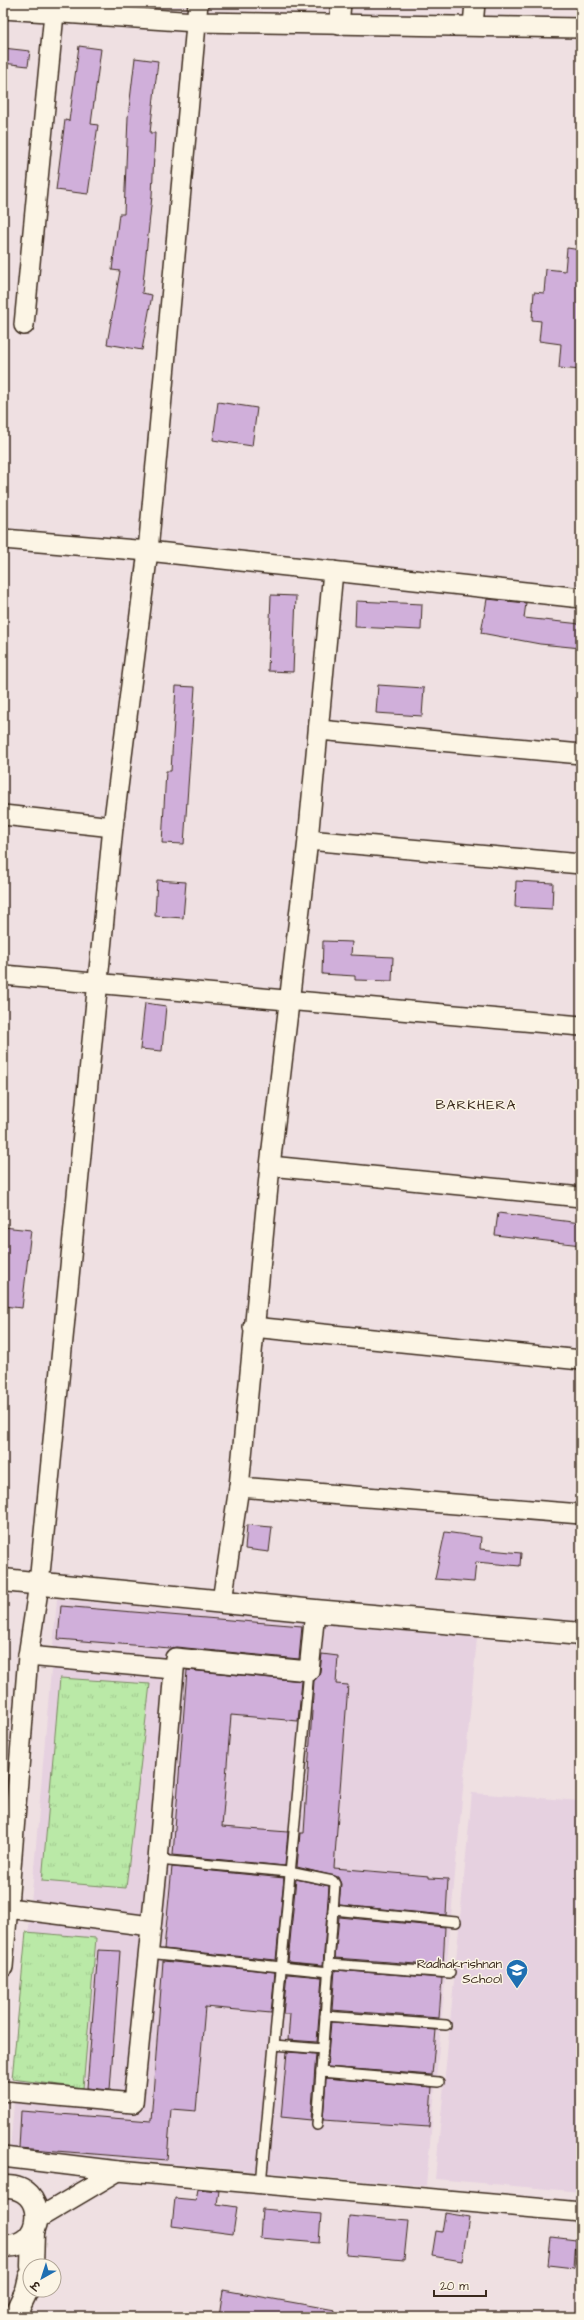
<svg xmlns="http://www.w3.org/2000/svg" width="584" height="2320" font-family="'Architects Daughter','Playpen Sans Deva',sans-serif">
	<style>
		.built { fill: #e6d1e0 }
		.grass { fill: url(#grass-tufts); stroke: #7a8a62 }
		.building { fill: #d0afda; stroke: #3b2a1e }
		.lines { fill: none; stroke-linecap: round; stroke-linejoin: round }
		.lane-casing { stroke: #3b2a1e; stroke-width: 12 }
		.street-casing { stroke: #3b2a1e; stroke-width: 22 }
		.secondary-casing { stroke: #3b2a1e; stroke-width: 25 }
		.lane { stroke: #fcf5e5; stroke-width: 9 }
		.street { stroke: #fcf5e5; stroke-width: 19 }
		.secondary { stroke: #fcf5e5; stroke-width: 22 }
		.labels { text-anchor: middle; stroke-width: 3; stroke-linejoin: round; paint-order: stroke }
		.poi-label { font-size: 13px; fill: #3b2a1e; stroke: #fcf5e5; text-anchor: end }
		.neighbourhood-label { font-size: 14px; letter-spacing: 1px; fill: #3b2a1e; stroke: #fcf5e5 }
	</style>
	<defs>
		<pattern id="grass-tufts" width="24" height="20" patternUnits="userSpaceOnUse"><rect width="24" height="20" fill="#bae9a7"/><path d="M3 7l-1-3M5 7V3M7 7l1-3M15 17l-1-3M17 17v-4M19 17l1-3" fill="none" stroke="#a1c88f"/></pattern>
	</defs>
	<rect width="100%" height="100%" fill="#efe0e2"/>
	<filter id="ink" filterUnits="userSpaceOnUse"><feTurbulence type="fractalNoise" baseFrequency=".025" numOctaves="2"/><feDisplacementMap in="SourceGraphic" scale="8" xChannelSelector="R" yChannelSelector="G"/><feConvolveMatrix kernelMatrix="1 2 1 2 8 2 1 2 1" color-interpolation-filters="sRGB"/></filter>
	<g filter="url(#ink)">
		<g class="built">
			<path d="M 57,1599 L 477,1638 L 426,2186 L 10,2150 Z"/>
			<path d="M 472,1793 L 581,1801 L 581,2192 L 435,2179 Z"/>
		</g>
		<g class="grass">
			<path d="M 60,1678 L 150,1684 L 126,1888 L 42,1881 Z"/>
			<path d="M 26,1932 L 96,1938 L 83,2088 L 12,2079 Z"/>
		</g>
		<g class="building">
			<path d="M 79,46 L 101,49 L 91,124 L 98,125 L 88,194 L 56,190 L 65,120 L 69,121 Z"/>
			<path d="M 3,48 L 30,51 L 28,66 L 3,63 Z"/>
			<path d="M 135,58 L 158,61 L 150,133 L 155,133 L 152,196 L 142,293 L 152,295 L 142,350 L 107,344 L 120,271 L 112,270 L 119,214 L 124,214 L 128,117 Z"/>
			<path d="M 567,248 L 581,250 L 581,370 L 559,368 L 561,344 L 539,341 L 541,321 L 532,320 L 534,292 L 544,293 L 546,269 L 565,271 Z"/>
			<path d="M 218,402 L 257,408 L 252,446 L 213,440 Z"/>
			<path d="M 271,595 L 296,596 L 293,672 L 268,671 Z"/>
			<path d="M 487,599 L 526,603 L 524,618 L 581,624 L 581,648 L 540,644 L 481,633 Z"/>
			<path d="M 356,601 L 422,604 L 421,630 L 355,627 Z"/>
			<path d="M 378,685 L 424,688 L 422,716 L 376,713 Z"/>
			<path d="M 176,686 L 195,687 L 184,844 L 162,843 L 166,771 L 171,771 Z"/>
			<path d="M 157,880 L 186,882 L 183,918 L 155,916 Z"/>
			<path d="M 516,881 L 553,883 L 552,909 L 515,907 Z"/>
			<path d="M 323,941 L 352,942 L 351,955 L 393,957 L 392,981 L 355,980 L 355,976 L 322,974 Z"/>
			<path d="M 145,1003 L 166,1006 L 162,1051 L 140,1049 Z"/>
			<path d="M 498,1213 L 581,1223 L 581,1245 L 495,1235 Z"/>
			<path d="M 3,1227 L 31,1230 L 22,1308 L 3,1306 Z"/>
			<path d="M 247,1525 L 272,1527 L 269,1552 L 245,1549 Z"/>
			<path d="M 445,1532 L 481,1537 L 480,1549 L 521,1553 L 520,1566 L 476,1562 L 474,1582 L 435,1579 Z"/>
			<path d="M 61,1606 L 302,1626 L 299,1659 L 176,1647 L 170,1648 L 58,1639 Z"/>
			<path d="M 322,1654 L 338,1656 L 336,1684 L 348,1685 L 334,1868 L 429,1876 L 429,1878 L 448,1879 L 446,1915 L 339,1905 L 341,1884 L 338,1877 L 297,1867 L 300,1833 L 304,1833 L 314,1681 L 320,1672 Z"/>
			<path d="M 187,1670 L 302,1681 L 298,1721 L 231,1715 L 222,1827 L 288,1832 L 285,1866 L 173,1855 Z"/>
			<path d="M 172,1867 L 284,1878 L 276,1960 L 164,1949 Z"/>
			<path d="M 296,1879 L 329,1886 L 323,1965 L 288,1962 Z"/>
			<path d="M 339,1917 L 445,1927 L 443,1966 L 335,1958 Z"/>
			<path d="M 98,1950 L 120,1951 L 110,2090 L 87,2088 Z"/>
			<path d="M 163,1961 L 275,1972 L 271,2013 L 205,2007 L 196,2111 L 171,2109 L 167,2160 L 19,2148 L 21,2111 L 151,2121 Z"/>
			<path d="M 335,1970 L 442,1978 L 439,2018 L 332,2010 Z"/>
			<path d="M 287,1974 L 322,1977 L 317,2042 L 288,2040 L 290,2014 L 283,2014 Z"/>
			<path d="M 331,2022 L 436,2030 L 432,2075 L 327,2067 Z"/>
			<path d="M 287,2052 L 316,2054 L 311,2120 L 281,2117 Z"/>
			<path d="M 326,2078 L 432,2087 L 429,2127 L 323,2120 Z"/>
			<path d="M 198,2189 L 219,2191 L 217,2204 L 237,2207 L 233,2234 L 172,2226 L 175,2198 L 196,2200 Z"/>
			<path d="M 262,2209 L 321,2214 L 319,2243 L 260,2238 Z"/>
			<path d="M 445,2213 L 469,2217 L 462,2261 L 432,2256 L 436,2231 L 442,2232 Z"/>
			<path d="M 349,2216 L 408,2221 L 404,2260 L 346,2255 Z"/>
			<path d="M 551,2237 L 576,2240 L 574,2268 L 548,2265 Z"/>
			<path d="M 223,2290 L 335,2310 L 334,2317 L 219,2317 Z"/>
		</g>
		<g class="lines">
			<g class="lane-casing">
				<g id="lane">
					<path d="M 158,1860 L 289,1872 L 333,1881 L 335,1884 L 317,2125"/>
					<path d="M 333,1910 L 456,1922"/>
					<path d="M 148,1953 L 329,1972"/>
					<path d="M 329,1964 L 450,1973"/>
					<path d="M 325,2016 L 446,2025"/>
					<path d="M 274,2045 L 323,2049"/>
					<path d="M 321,2072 L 439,2082"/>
					<path d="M 261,2184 L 309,1671"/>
				</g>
			</g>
			<g class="street-casing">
				<g id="street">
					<path d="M 3,9 L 196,22 L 581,28"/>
					<path d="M 339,25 L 341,3"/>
					<path d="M 473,25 L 475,3"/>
					<path d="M 24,325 L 55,3"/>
					<path d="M 3,539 L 148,551 L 581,598"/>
					<path d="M 319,730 L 581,754"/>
					<path d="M 3,815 L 113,827"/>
					<path d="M 308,840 L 581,864"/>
					<path d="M 3,975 L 581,1026"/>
					<path d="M 270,1166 L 581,1197"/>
					<path d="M 253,1327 L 581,1360"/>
					<path d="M 239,1487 L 581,1514"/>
					<path d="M 222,1601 L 239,1487 L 270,1166 L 308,840 L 333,571"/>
					<path d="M 28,1656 L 173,1669"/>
					<path d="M 8,1908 L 151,1926"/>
					<path d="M 3,1967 L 28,1656 L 39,1584 L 113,827 L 148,551 L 198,3"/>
					<path d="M 3,2091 L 133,2103 L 158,1860 L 175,1658 L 309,1671 L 315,1611"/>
					<path d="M 3,2157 L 118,2171 L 581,2212"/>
					<path d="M 37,2219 L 118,2171"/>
				</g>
			</g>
			<g class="secondary-casing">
				<g id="secondary">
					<path d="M 3,1580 L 315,1611 L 581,1634"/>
					<path d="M 3,2187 C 50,2184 45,2252 3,2245"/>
					<path d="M 32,2266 L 33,2232"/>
					<path d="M 14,2317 L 27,2290 L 30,2277"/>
				</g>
			</g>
			<use href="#lane" class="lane"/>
			<use href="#street" class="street"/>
			<use href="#secondary" class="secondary"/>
		</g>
	</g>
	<defs>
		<g id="school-pin" transform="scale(1.15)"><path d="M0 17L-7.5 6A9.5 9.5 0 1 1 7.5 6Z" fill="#1f6fb2" stroke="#fcf5e5"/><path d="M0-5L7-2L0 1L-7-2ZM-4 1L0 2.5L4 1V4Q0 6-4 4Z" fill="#fff"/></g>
	</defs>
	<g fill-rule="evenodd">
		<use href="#school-pin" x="517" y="1970"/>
	</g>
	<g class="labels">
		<g class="poi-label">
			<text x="502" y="1968">Radhakrishnan<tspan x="502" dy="15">School</tspan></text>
		</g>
		<g class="neighbourhood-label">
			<text x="476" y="1109">BARKHERA</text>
		</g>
	</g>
	<rect width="584" height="2320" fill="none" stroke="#fcf5e5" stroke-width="16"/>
	<rect x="8" y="8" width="568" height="2304" fill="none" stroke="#3b2a1e" stroke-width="1.5" filter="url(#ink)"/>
	<g transform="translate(42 2278) rotate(219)"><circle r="19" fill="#fcf5e5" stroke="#afa495"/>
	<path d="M0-3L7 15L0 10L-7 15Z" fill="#1f6fb2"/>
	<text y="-6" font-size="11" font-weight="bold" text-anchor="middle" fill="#3b2a1e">उ</text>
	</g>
	<path d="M434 2290v6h52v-6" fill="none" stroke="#3b2a1e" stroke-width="2"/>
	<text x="440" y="2290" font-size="12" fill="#3b2a1e" stroke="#fcf5e5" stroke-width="3" paint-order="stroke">20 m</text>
</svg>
